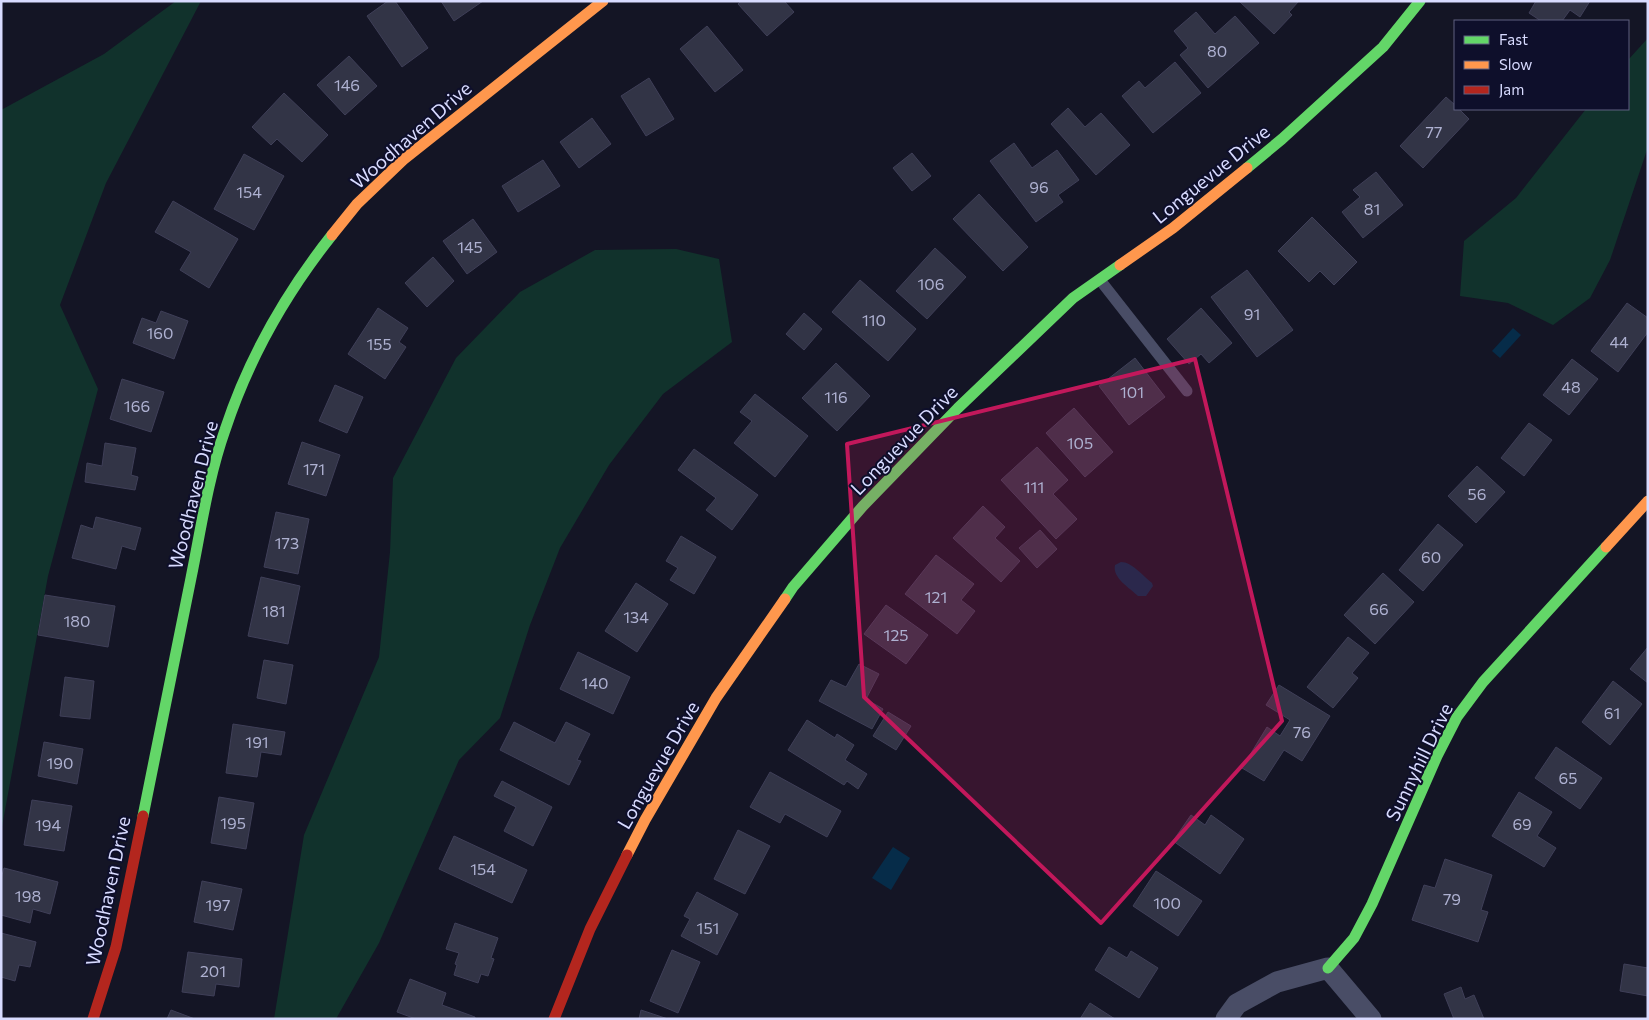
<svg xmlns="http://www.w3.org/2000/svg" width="1649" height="1020" font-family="Commissioner,sans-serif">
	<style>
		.green { fill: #11322c }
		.water { fill: #062c49 }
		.building { fill: #323446; stroke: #3f3f58 }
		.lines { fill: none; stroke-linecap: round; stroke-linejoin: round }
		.lane { stroke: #494d66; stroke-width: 11 }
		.street { stroke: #494d66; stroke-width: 21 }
		.fast { stroke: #63d668; stroke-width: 11 }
		.slow { stroke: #ff974d; stroke-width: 11 }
		.jam { stroke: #b3261e; stroke-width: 11 }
		.marked { fill: #c2185b; fill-opacity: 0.2; stroke: #c2185b; stroke-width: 4; stroke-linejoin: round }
		.labels { text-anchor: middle; stroke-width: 4; stroke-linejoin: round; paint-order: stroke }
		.number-label { font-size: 16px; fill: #aeb1d1 }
		.street-label { font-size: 19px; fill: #d8dbff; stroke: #0e0f2b }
	</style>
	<rect width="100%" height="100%" fill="#141525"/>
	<g class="green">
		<path d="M 176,1 L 201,1 L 106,183 L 60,305 L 98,389 L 48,576 L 1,832 L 1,110 L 104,54 Z"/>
		<path d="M 1648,38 L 1648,147 L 1610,260 L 1590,298 L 1553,325 L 1508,303 L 1460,296 L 1464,241 L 1516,198 L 1586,109 L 1628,109 L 1628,60 Z"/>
		<path d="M 676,249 L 719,259 L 732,342 L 663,394 L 609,465 L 560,548 L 530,625 L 500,718 L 459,760 L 379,943 L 336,1019 L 274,1019 L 304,835 L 379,657 L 390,552 L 393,478 L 456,358 L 520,292 L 595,250 Z"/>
	</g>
	<g class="water">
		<path d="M 1513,328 L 1521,335 L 1500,358 L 1492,351 Z"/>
		<path d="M 1121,562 C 1132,562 1143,576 1152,583 L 1153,586 L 1146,596 L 1138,596 C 1130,588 1112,578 1115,565 Z"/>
		<path d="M 893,847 L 910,858 L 891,890 L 872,878 Z"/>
	</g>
	<g class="building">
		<path d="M 388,1 L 395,1 L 428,48 L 402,67 L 367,16 Z"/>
		<path d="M 441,1 L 483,1 L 454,21 Z"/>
		<path d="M 741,1 L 784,1 L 794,12 L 767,36 L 738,4 Z"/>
		<path d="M 1239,1 L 1299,1 L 1289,12 L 1292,15 L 1274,34 Z"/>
		<path d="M 1536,1 L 1590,1 L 1580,17 L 1570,10 L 1562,21 L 1541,21 L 1529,13 Z"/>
		<path d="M 1196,12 L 1215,34 L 1235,16 L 1259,43 L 1208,88 L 1180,55 L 1188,48 L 1174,31 Z"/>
		<path d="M 707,26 L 743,70 L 715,92 L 680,49 Z"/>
		<path d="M 349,56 L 377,86 L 345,115 L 317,85 Z"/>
		<path d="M 1175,62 L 1201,93 L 1153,133 L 1122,96 L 1139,81 L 1145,88 Z"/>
		<path d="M 649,78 L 674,119 L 646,136 L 621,96 Z"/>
		<path d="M 284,93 L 328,135 L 302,162 L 277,139 L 271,145 L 252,127 Z"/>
		<path d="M 1446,97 L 1455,105 L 1455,109 L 1459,109 L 1469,119 L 1423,168 L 1400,146 Z"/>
		<path d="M 1068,108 L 1085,127 L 1101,113 L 1130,145 L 1096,175 L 1051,124 Z"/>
		<path d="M 592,118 L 611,144 L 579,168 L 560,142 Z"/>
		<path d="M 1014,143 L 1032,168 L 1057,150 L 1079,180 L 1058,195 L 1063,202 L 1036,222 L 990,161 Z"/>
		<path d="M 912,153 L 931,176 L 912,191 L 893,168 Z"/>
		<path d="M 244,154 L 284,176 L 254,230 L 214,209 Z"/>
		<path d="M 543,160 L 560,186 L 518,212 L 502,186 Z"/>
		<path d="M 1376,172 L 1403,205 L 1363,238 L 1342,212 L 1360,197 L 1353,190 Z"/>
		<path d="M 979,194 L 1028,247 L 1003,271 L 953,219 Z"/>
		<path d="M 173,201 L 238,239 L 209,288 L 180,270 L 191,252 L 155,232 Z"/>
		<path d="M 1312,217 L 1357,262 L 1334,285 L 1320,271 L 1309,282 L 1278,251 Z"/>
		<path d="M 473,219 L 497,252 L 467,274 L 443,241 Z"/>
		<path d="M 935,248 L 966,277 L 927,319 L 896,291 Z"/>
		<path d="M 433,257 L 454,281 L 427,307 L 405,283 Z"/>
		<path d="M 1247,270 L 1293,330 L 1257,357 L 1211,297 Z"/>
		<path d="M 860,280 L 916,329 L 888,361 L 832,312 Z"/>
		<path d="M 1627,303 L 1648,318 L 1648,332 L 1618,372 L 1591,351 Z"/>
		<path d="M 378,308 L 408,328 L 399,342 L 406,347 L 385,379 L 348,354 Z"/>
		<path d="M 1201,308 L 1232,343 L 1209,363 L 1201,354 L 1189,364 L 1167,339 Z"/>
		<path d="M 161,311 L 188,321 L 174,359 L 133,343 L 142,318 L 156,323 Z"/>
		<path d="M 804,313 L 822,329 L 804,350 L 786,334 Z"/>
		<path d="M 1135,358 L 1165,397 L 1129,425 L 1099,386 Z"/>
		<path d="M 1572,359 L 1598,379 L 1569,415 L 1543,395 Z"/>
		<path d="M 836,363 L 870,396 L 837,431 L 802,398 Z"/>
		<path d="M 122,379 L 164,392 L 151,432 L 110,419 Z"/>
		<path d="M 335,385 L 363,397 L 347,433 L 319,421 Z"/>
		<path d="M 755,394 L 808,436 L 775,477 L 734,443 L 752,421 L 740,412 Z"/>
		<path d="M 1074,408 L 1113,452 L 1085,477 L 1046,433 Z"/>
		<path d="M 1529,423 L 1552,440 L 1524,476 L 1501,458 Z"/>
		<path d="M 302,442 L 340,455 L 326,496 L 288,484 Z"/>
		<path d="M 105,443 L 136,448 L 131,475 L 138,477 L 135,490 L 85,482 L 87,463 L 102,466 Z"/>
		<path d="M 1037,447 L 1068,480 L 1053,494 L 1077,519 L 1056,539 L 1001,480 Z"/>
		<path d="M 694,449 L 758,495 L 732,530 L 706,510 L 716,498 L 678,470 Z"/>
		<path d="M 1477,466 L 1505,492 L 1476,523 L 1448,496 Z"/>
		<path d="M 983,506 L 1005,527 L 995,538 L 1020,561 L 1001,582 L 953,538 Z"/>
		<path d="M 276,512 L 309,519 L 298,574 L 264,567 Z"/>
		<path d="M 96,517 L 141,528 L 135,550 L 122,546 L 116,569 L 72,558 L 81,525 L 93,529 Z"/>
		<path d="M 1438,524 L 1463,545 L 1423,591 L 1399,570 Z"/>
		<path d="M 1040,530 L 1057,549 L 1037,568 L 1019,548 Z"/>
		<path d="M 681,536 L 716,557 L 694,594 L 670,580 L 678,568 L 666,561 Z"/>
		<path d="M 936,555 L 974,584 L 961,600 L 975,611 L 957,634 L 905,594 Z"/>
		<path d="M 1383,573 L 1414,602 L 1375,644 L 1344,615 Z"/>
		<path d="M 261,577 L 300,586 L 288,644 L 248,636 Z"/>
		<path d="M 636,583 L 668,604 L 637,652 L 605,631 Z"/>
		<path d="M 45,595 L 115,606 L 108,647 L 38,635 Z"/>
		<path d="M 886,605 L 928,635 L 906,664 L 864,634 Z"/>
		<path d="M 1348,637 L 1369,653 L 1352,673 L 1358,678 L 1333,708 L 1307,687 Z"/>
		<path d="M 1648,647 L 1648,683 L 1630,669 Z"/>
		<path d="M 578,652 L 630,677 L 613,714 L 560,689 Z"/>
		<path d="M 264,660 L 293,665 L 286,704 L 257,698 Z"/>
		<path d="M 859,664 L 879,674 L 866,699 L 883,709 L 872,729 L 819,701 L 831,680 L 846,687 Z"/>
		<path d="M 65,677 L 94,681 L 90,719 L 60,716 Z"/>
		<path d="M 1613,681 L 1642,704 L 1610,745 L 1582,722 Z"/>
		<path d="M 1279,685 L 1330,716 L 1302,761 L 1284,750 L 1264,781 L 1242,768 L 1267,727 L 1280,736 L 1290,720 L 1266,705 Z"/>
		<path d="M 888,712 L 911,726 L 896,750 L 873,736 Z"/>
		<path d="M 807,720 L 835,738 L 837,734 L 854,745 L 845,760 L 867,774 L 858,789 L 847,781 L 844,785 L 788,750 Z"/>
		<path d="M 514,722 L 555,743 L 566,722 L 590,734 L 577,760 L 581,761 L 569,785 L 500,750 Z"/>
		<path d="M 233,724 L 285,732 L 281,755 L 261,752 L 257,777 L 226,773 Z"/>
		<path d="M 44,742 L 83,749 L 77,784 L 38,776 Z"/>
		<path d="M 1556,747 L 1602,778 L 1580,809 L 1535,778 Z"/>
		<path d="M 770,772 L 841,811 L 827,837 L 785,814 L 780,823 L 750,807 Z"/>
		<path d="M 502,781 L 552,807 L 533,846 L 504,831 L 516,807 L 494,796 Z"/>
		<path d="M 1519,792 L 1552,812 L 1537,836 L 1556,848 L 1544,867 L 1492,836 Z"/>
		<path d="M 219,797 L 254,803 L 246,849 L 211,843 Z"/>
		<path d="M 32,800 L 72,806 L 64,851 L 24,845 Z"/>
		<path d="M 1191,815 L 1205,825 L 1211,815 L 1244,839 L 1220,874 L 1173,841 Z"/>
		<path d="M 738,830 L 770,846 L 745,894 L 714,879 Z"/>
		<path d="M 454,836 L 527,870 L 512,903 L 439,869 Z"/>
		<path d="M 1445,859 L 1492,875 L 1481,910 L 1488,912 L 1478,942 L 1412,920 L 1424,885 L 1435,888 Z"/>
		<path d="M 4,868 L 58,882 L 50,914 L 33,909 L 30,923 L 1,915 L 1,879 Z"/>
		<path d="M 1156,871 L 1202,901 L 1178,936 L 1133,906 Z"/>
		<path d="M 202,881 L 242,889 L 233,930 L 194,922 Z"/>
		<path d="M 697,892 L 738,914 L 717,955 L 681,936 L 690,919 L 684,916 Z"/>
		<path d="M 455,923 L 498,938 L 491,958 L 494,959 L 488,976 L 481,974 L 478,983 L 454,975 L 457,965 L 455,964 L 459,953 L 446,949 Z"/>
		<path d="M 1,933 L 36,942 L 30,967 L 19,965 L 15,981 L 1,977 Z"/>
		<path d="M 1109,947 L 1127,958 L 1131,951 L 1158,968 L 1139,998 L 1095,970 Z"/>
		<path d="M 672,950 L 700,962 L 678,1013 L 650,1001 Z"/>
		<path d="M 188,952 L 242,959 L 239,987 L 216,984 L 214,996 L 182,992 Z"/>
		<path d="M 1624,964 L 1648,968 L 1648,996 L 1620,991 Z"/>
		<path d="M 410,979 L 446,993 L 442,1005 L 475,1017 L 475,1019 L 416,1019 L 397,1012 Z"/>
		<path d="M 1461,987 L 1465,999 L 1474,995 L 1484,1019 L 1454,1019 L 1444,994 Z"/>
		<path d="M 1090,1003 L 1115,1019 L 1080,1019 Z"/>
		<path d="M 171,1010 L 195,1019 L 167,1019 Z"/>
		<path d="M 641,1010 L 668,1019 L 639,1019 Z"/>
	</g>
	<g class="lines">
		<path class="lane" d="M 1100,280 L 1187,391"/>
		<path class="street" d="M 1226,1019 L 1237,1004 L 1277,982 L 1328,968 L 1371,1019"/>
		<g class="fast">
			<path d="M 1247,168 L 1282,139 L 1383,47 L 1420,1"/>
			<path d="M 785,599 L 793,587 L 863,506 L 958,408 L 1073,298 L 1120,265"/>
			<path d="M 143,816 C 159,737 175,657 191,578 C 201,529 208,478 225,430 C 248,360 286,293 332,235"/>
			<path d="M 1328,968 L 1354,938 L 1372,904 L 1437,756 L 1457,717 L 1483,682 L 1606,547"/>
		</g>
		<g class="slow">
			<path d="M 332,235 L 357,204 L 403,160 L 603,1"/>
			<path d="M 1120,265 L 1173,228 L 1247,168"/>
			<path d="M 1606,547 L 1648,501"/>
			<path d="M 627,855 L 645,820 L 716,698 L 785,599"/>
		</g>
		<g class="jam">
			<path d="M 93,1019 L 116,947 L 143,816"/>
			<path d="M 554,1019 L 590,929 L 627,855"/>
		</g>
	</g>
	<path class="marked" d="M 1195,359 L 1282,721 L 1101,923 L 864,697 L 847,444 Z"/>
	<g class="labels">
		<g class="number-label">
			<text x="1217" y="57">80</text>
			<text x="347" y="91">146</text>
			<text x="1434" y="138">77</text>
			<text x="1039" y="193">96</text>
			<text x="249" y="198">154</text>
			<text x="1372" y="215">81</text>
			<text x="470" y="253">145</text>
			<text x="931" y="290">106</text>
			<text x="1252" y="320">91</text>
			<text x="874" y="326">110</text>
			<text x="160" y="339">160</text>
			<text x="1619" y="348">44</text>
			<text x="379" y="350">155</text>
			<text x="1571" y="393">48</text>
			<text x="1132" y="398">101</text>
			<text x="836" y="403">116</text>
			<text x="137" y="412">166</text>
			<text x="1080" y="449">105</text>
			<text x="314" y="475">171</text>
			<text x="1034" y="493">111</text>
			<text x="1477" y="500">56</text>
			<text x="287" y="549">173</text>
			<text x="1431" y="563">60</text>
			<text x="936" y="603">121</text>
			<text x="1379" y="615">66</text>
			<text x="274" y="617">181</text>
			<text x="636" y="623">134</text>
			<text x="77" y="627">180</text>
			<text x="896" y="641">125</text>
			<text x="595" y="689">140</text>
			<text x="1612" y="719">61</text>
			<text x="1302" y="738">76</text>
			<text x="257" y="748">191</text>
			<text x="60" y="769">190</text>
			<text x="1568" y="784">65</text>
			<text x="233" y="829">195</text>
			<text x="1522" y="830">69</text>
			<text x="48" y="831">194</text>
			<text x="483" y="875">154</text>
			<text x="28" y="902">198</text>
			<text x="1452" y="905">79</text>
			<text x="1167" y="909">100</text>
			<text x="218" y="911">197</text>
			<text x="708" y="934">151</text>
			<text x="213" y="977">201</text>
		</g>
		<g class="street-label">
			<text transform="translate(411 135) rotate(-41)" y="7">Woodhaven Drive</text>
			<text transform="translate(1211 174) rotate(-39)" y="7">Longuevue Drive</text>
			<text transform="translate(904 440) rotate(-46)" y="7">Longuevue Drive</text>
			<text transform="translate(193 495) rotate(-76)" y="7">Woodhaven Drive</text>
			<text transform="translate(1419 762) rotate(-64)" y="7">Sunnyhill Drive</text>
			<text transform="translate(658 765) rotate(-60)" y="7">Longuevue Drive</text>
			<text transform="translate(108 891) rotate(-78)" y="7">Woodhaven Drive</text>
		</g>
	</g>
	<rect width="1649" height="1020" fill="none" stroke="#d8dbff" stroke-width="5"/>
	<rect x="1454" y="20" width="175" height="90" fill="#0e0f2b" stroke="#5f6180"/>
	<rect x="1464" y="36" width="25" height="8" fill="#63d668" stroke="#5f6180"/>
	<text x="1499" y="45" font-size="15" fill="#d8dbff">Fast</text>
	<rect x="1464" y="61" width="25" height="8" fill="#ff974d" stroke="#5f6180"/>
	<text x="1499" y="70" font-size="15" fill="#d8dbff">Slow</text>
	<rect x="1464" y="86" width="25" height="8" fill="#b3261e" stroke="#5f6180"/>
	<text x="1499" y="95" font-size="15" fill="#d8dbff">Jam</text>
</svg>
